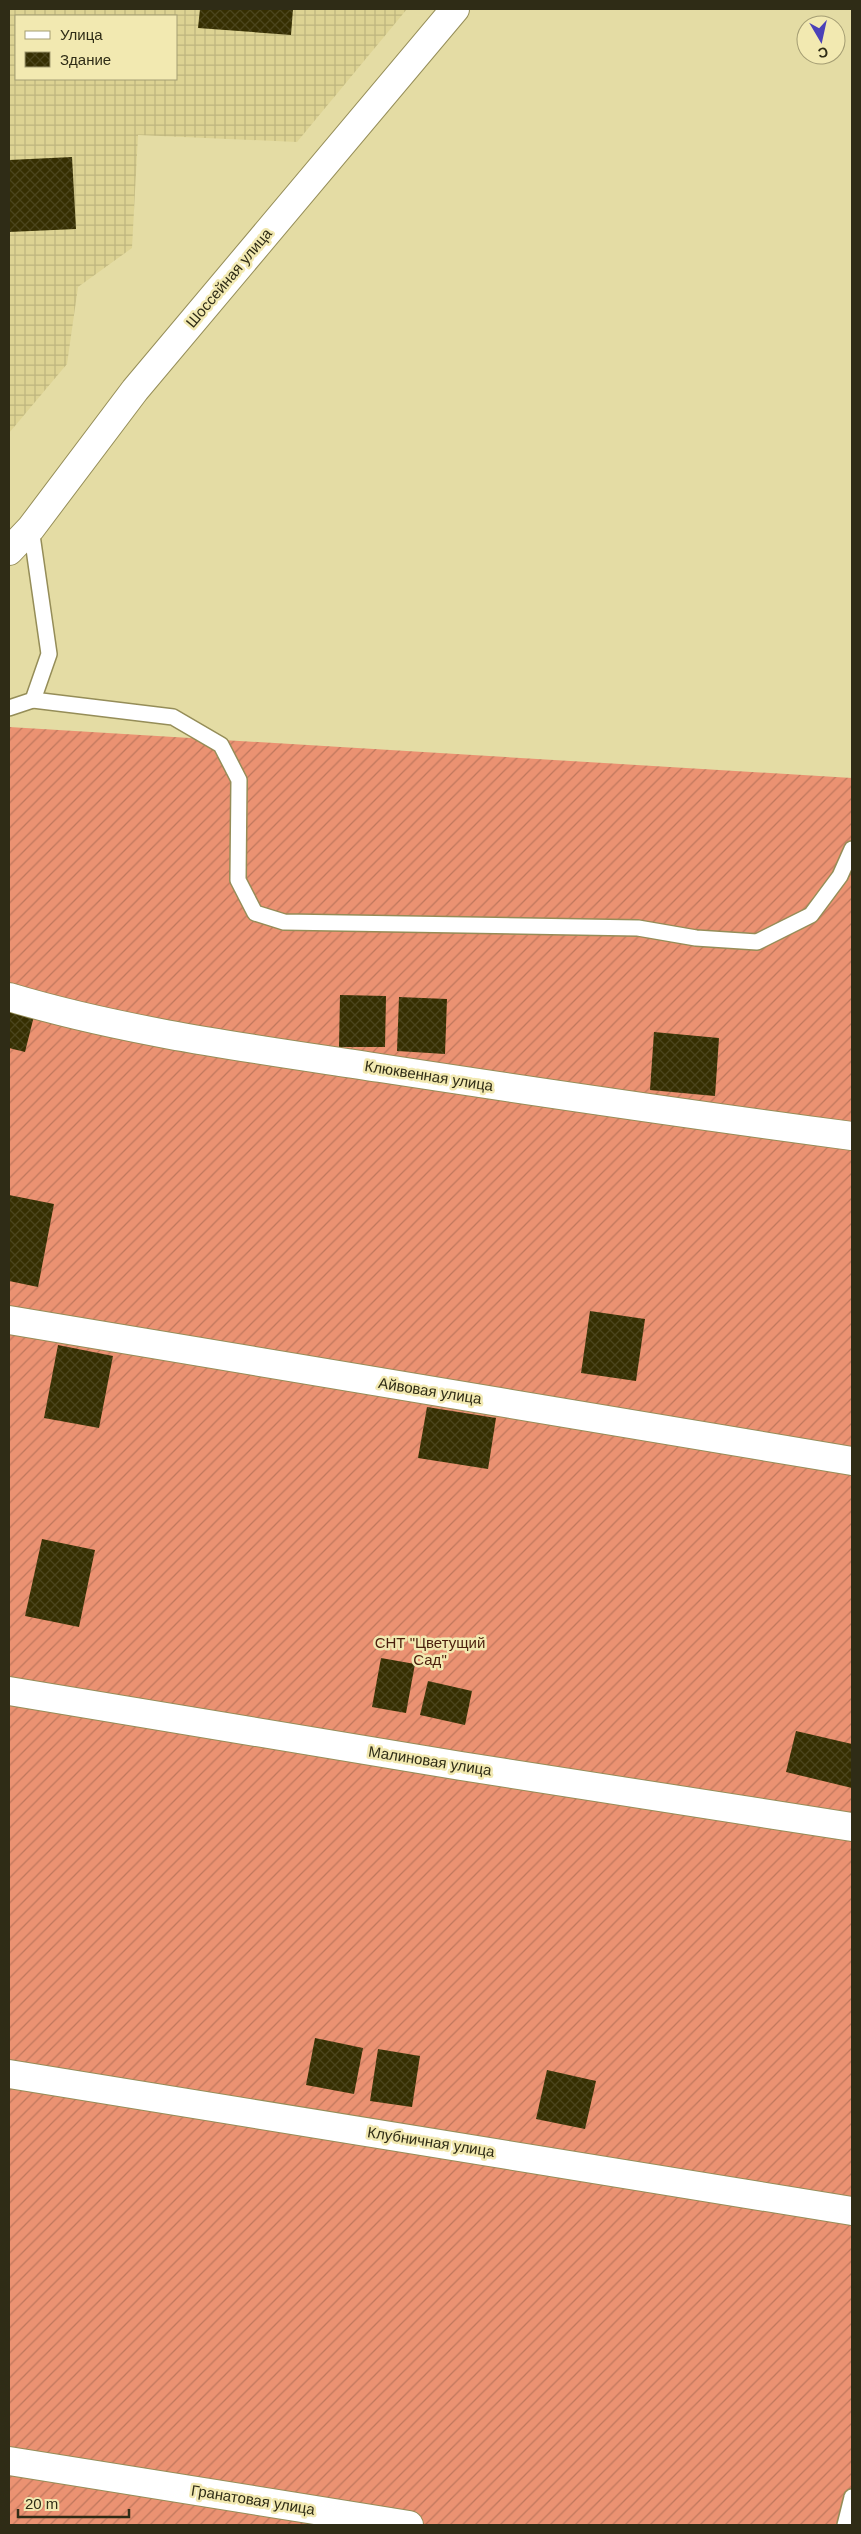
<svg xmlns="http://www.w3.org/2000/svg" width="861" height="2534" font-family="Arial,sans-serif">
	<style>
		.industrial { fill: url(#industrial-grid); fill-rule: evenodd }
		.garden { fill: url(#garden-furrows) }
		.building { fill: url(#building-cross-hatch) }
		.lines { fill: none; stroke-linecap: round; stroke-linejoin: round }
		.lane-casing { stroke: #958d58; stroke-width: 18 }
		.street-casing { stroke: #958d58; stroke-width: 30 }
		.lane { stroke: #fff; stroke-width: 15 }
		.street { stroke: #fff; stroke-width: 28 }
		.labels { text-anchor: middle; stroke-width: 5; stroke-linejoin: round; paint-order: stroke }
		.street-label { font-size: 15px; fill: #2f2c16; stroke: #f2e9b1 }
		.park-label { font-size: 15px; fill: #4a1d0c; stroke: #f2e9b1 }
	</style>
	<defs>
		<pattern id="industrial-grid" width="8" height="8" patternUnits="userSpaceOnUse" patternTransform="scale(1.25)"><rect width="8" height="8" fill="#ddd393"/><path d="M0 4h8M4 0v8" fill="none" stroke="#beb57e"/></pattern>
		<pattern id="garden-furrows" width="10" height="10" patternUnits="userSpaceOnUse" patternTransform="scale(1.25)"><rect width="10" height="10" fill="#eb9272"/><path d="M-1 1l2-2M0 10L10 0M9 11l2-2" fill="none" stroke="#bf775d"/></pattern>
		<pattern id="building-cross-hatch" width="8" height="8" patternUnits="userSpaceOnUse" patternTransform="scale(1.25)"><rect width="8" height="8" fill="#362f02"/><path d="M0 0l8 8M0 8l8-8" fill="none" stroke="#4b451d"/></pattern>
	</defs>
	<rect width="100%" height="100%" fill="#e4dca4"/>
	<path class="industrial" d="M 9,9 L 407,9 L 297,142 L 138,135 L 132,248 L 78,287 L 67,364 L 9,433 ZM 16,16 L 176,16 L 176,79 L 16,79 Z"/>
	<path class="garden" d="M 9,727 L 852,778 L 852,2525 L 9,2525 Z"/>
	<g class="building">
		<path d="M 200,9 L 293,9 L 291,35 L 198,28 Z"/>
		<path d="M 72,157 L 76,229 L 9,232 L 9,160 Z"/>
		<path d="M 340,995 L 386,996 L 385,1047 L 339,1047 Z"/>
		<path d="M 399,997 L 447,999 L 445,1054 L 397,1051 Z"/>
		<path d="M 9,1006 L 35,1012 L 25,1052 L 9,1048 Z"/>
		<path d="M 654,1032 L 719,1038 L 715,1096 L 650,1090 Z"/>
		<path d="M 9,1195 L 54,1204 L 38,1287 L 9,1281 Z"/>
		<path d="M 590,1311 L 645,1319 L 636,1381 L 581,1373 Z"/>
		<path d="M 58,1345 L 113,1356 L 99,1428 L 44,1418 Z"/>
		<path d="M 427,1407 L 496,1418 L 488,1469 L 418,1458 Z"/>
		<path d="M 42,1539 L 95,1550 L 79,1627 L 25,1616 Z"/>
		<path d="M 381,1658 L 415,1664 L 406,1713 L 372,1707 Z"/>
		<path d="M 428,1681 L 472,1691 L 465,1725 L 420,1715 Z"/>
		<path d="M 796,1731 L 852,1744 L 852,1788 L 786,1772 Z"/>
		<path d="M 315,2038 L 363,2048 L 354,2094 L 306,2085 Z"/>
		<path d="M 378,2049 L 420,2056 L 412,2107 L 370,2101 Z"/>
		<path d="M 547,2070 L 596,2081 L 585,2129 L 536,2119 Z"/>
	</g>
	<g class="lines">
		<g class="lane-casing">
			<g id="lane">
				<path d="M 33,700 L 173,717 L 221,745 L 239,780 L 238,880 L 255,913 L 284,922 L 638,928 L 696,938 L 757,942 L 811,915 L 840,876 L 852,849"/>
				<path d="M 9,708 L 33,700 L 49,654 L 31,528"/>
				<path d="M 845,2525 L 852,2497"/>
			</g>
		</g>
		<g class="street-casing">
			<g id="street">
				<path d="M 9,551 L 31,528 L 135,390 L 455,9"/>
				<path d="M 9,997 C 129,1033 256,1049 380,1068 C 537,1092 694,1115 852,1136"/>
				<path d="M 9,1320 L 852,1461"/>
				<path d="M 9,1691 L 461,1766 L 852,1827"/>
				<path d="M 9,2074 L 852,2211"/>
				<path d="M 9,2461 L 409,2525"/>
			</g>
		</g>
		<use href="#lane" class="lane"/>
		<use href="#street" class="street"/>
	</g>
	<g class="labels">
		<g class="street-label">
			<text transform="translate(229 278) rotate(-50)" y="5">Шоссейная улица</text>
			<text transform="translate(429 1076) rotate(9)" y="5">Клюквенная улица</text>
			<text transform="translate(430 1391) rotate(9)" y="5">Айвовая улица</text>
			<text transform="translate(430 1761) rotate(9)" y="5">Малиновая улица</text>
			<text transform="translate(431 2142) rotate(9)" y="5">Клубничная улица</text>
			<text transform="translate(253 2500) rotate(9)" y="5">Гранатовая улица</text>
		</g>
		<g class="park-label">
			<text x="430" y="1648">СНТ "Цветущий<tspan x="430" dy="17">Сад"</tspan></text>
		</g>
	</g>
	<rect width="861" height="2534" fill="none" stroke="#2f2c16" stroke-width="20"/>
	<rect x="15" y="15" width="162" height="65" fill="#f2e9b1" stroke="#a49d73"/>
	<rect x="25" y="31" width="25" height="8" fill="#ffffff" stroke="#a49d73"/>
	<text x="60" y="40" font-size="15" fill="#2f2c16">Улица</text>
	<rect x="25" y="52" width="25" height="15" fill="url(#building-cross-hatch)" stroke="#a49d73"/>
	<text x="60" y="65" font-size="15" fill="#2f2c16">Здание</text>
	<g transform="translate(821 40) rotate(171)"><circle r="24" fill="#f2e9b1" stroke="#a49d73"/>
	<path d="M0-4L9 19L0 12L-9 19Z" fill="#4b41b8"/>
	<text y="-8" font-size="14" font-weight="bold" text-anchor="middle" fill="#2f2c16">С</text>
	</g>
	<path d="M18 2509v8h111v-8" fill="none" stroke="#2f2c16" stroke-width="2.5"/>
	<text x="25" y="2509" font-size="15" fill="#2f2c16" stroke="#f2e9b1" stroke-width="4" paint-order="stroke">20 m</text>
</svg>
